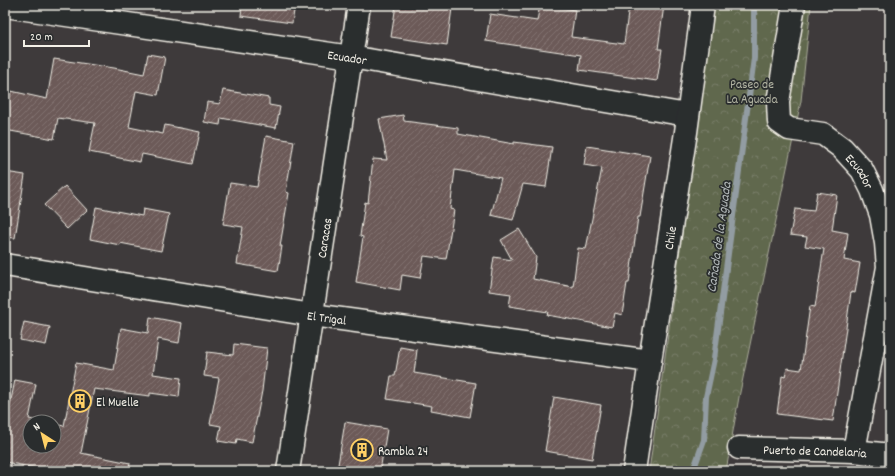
<svg xmlns="http://www.w3.org/2000/svg" width="895" height="476" font-family="Dekko,sans-serif">
	<style>
		.park { fill: url(#park-crowns); stroke: #aaac9a }
		.lines { fill: none; stroke-linecap: round; stroke-linejoin: round }
		.stream { stroke: #929ca2; stroke-width: 6 }
		.building { fill: url(#building-hatch); stroke: #f4f1e8 }
		.minor-casing { stroke: #f4f1e8; stroke-width: 25 }
		.minor { stroke: #2a2d2e; stroke-width: 22 }
		.labels { text-anchor: middle; stroke-width: 3.5; stroke-linejoin: round; paint-order: stroke }
		.street-label { font-size: 13px; fill: #f4f1e8; stroke: #2a2d2e }
		.park-label { font-size: 13px; fill: #b1b3a2; stroke: #2a2d2e }
		.poi-label { font-size: 13px; fill: #f4f1e8; stroke: #2a2d2e; text-anchor: start }
		.water-label { font-size: 14px; font-style: italic; fill: #b2b8b9; stroke: #2a2d2e }
	</style>
	<defs>
		<pattern id="park-crowns" width="20" height="18" patternUnits="userSpaceOnUse"><rect width="20" height="18" fill="#60674d"/><path d="M2 6a3 3 0 1 1 6 0M12 15a3 3 0 1 1 6 0" fill="none" stroke="#777d67"/></pattern>
		<pattern id="building-hatch" width="6" height="6" patternUnits="userSpaceOnUse"><rect width="6" height="6" fill="#6c5a58"/><path d="M-1 1l2-2M0 6l6-6M5 7l2-2" fill="none" stroke="#827270"/></pattern>
	</defs>
	<rect width="100%" height="100%" fill="#3e3a3b"/>
	<filter id="ink" filterUnits="userSpaceOnUse"><feTurbulence type="fractalNoise" baseFrequency=".025" numOctaves="2"/><feDisplacementMap in="SourceGraphic" scale="8" xChannelSelector="R" yChannelSelector="G"/><feConvolveMatrix kernelMatrix="1 2 1 2 8 2 1 2 1" color-interpolation-filters="sRGB"/></filter>
	<g filter="url(#ink)">
		<path class="park" d="M 714,5 L 811,5 L 801,101 L 739,397 L 726,471 L 649,471 Z"/>
		<g class="lines">
			<path class="stream" d="M 693,471 L 704,440 L 706,397 L 714,359 L 754,58 L 754,5"/>
		</g>
		<g class="building">
			<path d="M 242,5 L 295,5 L 292,23 L 241,16 Z"/>
			<path d="M 396,5 L 430,5 L 452,8 L 447,45 L 391,37 Z"/>
			<path d="M 540,5 L 575,10 L 571,37 L 624,44 L 629,5 L 664,5 L 658,49 L 662,49 L 657,81 L 579,70 L 581,55 L 486,41 L 490,14 L 537,21 Z"/>
			<path d="M 148,54 L 165,57 L 158,95 L 136,91 L 129,127 L 163,134 L 165,125 L 200,132 L 193,164 L 142,154 L 140,162 L 89,152 L 95,123 L 58,118 L 54,139 L 5,130 L 5,118 L 11,91 L 47,99 L 54,59 L 114,68 L 144,74 Z"/>
			<path d="M 223,90 L 269,98 L 269,105 L 280,107 L 276,128 L 221,118 L 220,125 L 204,122 L 207,102 L 220,104 Z"/>
			<path d="M 403,115 L 404,121 L 458,128 L 458,134 L 514,144 L 514,142 L 552,147 L 546,187 L 523,184 L 513,220 L 491,215 L 501,178 L 455,170 L 450,209 L 454,210 L 446,259 L 424,256 L 420,278 L 402,275 L 400,290 L 356,282 L 363,237 L 360,236 L 365,202 L 368,203 L 373,159 L 387,160 L 379,119 Z"/>
			<path d="M 266,136 L 294,141 L 286,192 L 289,193 L 280,246 L 282,246 L 278,271 L 237,264 L 243,227 L 223,224 L 230,183 L 257,187 Z"/>
			<path d="M 587,146 L 650,156 L 640,217 L 638,217 L 629,283 L 627,283 L 622,315 L 615,313 L 612,327 L 547,315 L 548,312 L 509,306 L 511,294 L 489,291 L 494,257 L 512,260 L 501,240 L 519,229 L 536,257 L 533,279 L 573,287 L 578,248 L 586,249 L 602,168 L 584,165 Z"/>
			<path d="M 5,172 L 25,175 L 15,238 L 5,237 Z"/>
			<path d="M 65,186 L 87,210 L 67,229 L 44,205 Z"/>
			<path d="M 817,192 L 837,195 L 832,230 L 848,233 L 844,260 L 860,263 L 855,293 L 851,292 L 833,421 L 777,414 L 782,376 L 785,377 L 787,368 L 801,370 L 810,306 L 815,307 L 824,249 L 805,246 L 807,237 L 790,235 L 795,209 L 814,211 Z"/>
			<path d="M 96,207 L 142,216 L 143,209 L 169,214 L 161,251 L 120,243 L 120,245 L 90,239 Z"/>
			<path d="M 150,317 L 182,323 L 179,343 L 158,339 L 153,374 L 181,378 L 179,397 L 150,393 L 150,396 L 94,389 L 81,453 L 130,463 L 129,471 L 51,471 L 5,462 L 5,430 L 15,380 L 36,384 L 29,419 L 45,422 L 30,422 L 30,446 L 54,446 L 54,424 L 64,426 L 76,363 L 114,370 L 121,328 L 148,333 Z"/>
			<path d="M 24,322 L 50,327 L 46,345 L 20,340 Z"/>
			<path d="M 234,344 L 267,348 L 262,391 L 252,442 L 237,439 L 236,444 L 218,441 L 221,426 L 210,424 L 219,378 L 204,376 L 207,352 L 233,355 Z"/>
			<path d="M 400,347 L 417,350 L 414,373 L 476,383 L 470,417 L 431,410 L 432,406 L 387,399 L 391,376 L 395,376 Z"/>
			<path d="M 554,397 L 601,405 L 592,459 L 545,451 Z"/>
			<path d="M 345,422 L 387,429 L 380,471 L 337,471 Z"/>
		</g>
		<g class="lines">
			<g class="minor-casing">
				<g id="minor">
					<path id="s1" d="M 794,5 L 778,102 L 779,122 L 789,129 L 823,134 L 842,148 L 862,170 L 872,190 L 881,215 L 886,243 L 888,267 L 854,451"/>
					<path id="s2" d="M 5,6 L 351,57 L 687,115"/>
					<path id="s3" d="M 5,265 L 312,315 L 650,361"/>
					<path id="s4" d="M 739,448 L 854,451 L 890,455"/>
					<path id="s5" d="M 288,471 L 359,5"/>
					<path id="s6" d="M 634,471 L 650,361 L 686,132 L 703,5"/>
				</g>
			</g>
			<use href="#minor" class="minor"/>
		</g>
	</g>
	<defs>
		<g id="building-ring" transform="scale(1.15)"><circle r="9.5" fill="#2a2d2e" stroke="#ffd166" stroke-width="1.5"/><path d="M-4-6H4V6H1V3H-1V6H-4ZM-2.5-4.3h1.7v1.8h-1.7ZM.8-4.3h1.7v1.8H.8ZM-2.5-1h1.7V.8h-1.7ZM.8-1h1.7V.8H.8Z" fill="#ffd166"/></g>
	</defs>
	<g fill-rule="evenodd">
		<use href="#building-ring" x="80" y="401"/>
		<use href="#building-ring" x="362" y="450"/>
	</g>
	<g class="labels">
		<g class="street-label">
			<text dy="5" stroke="none"><textPath href="#s2" startOffset="346">Ecuador</textPath></text>
			<text dy="5" stroke="none"><textPath href="#s1" startOffset="218">Ecuador</textPath></text>
			<text dy="5" stroke="none"><textPath href="#s5" startOffset="236">Caracas</textPath></text>
			<text dy="5" stroke="none"><textPath href="#s6" startOffset="236">Chile</textPath></text>
			<text dy="5" stroke="none"><textPath href="#s3" startOffset="326">El Trigal</textPath></text>
			<text dy="5" stroke="none"><textPath href="#s4" startOffset="76">Puerto de Candelaria</textPath></text>
		</g>
		<g class="park-label">
			<text x="752" y="88">Paseo de<tspan x="752" dy="15">La Aguada</tspan></text>
		</g>
		<g class="poi-label">
			<text x="96" y="406">El Muelle</text>
			<text x="378" y="455">Rambla 24</text>
		</g>
		<g class="water-label">
			<text transform="translate(718 237) rotate(-82)" y="5">Cañada de la Aguada</text>
		</g>
	</g>
	<rect width="895" height="476" fill="none" stroke="#2a2d2e" stroke-width="20"/>
	<rect x="10" y="10" width="875" height="456" fill="none" stroke="#f4f1e8" stroke-width="1.5" filter="url(#ink)"/>
	<g transform="translate(42 434) rotate(324)"><circle r="19" fill="#2a2d2e" stroke="#7b7b78"/>
	<path d="M0-3L7 15L0 10L-7 15Z" fill="#ffd166"/>
	<text y="-6" font-size="11" font-weight="bold" text-anchor="middle" fill="#f4f1e8">N</text>
	</g>
	<path d="M24 40v6h65v-6" fill="none" stroke="#f4f1e8" stroke-width="2"/>
	<text x="30" y="40" font-size="12" fill="#f4f1e8" stroke="#2a2d2e" stroke-width="3" paint-order="stroke">20 m</text>
</svg>
